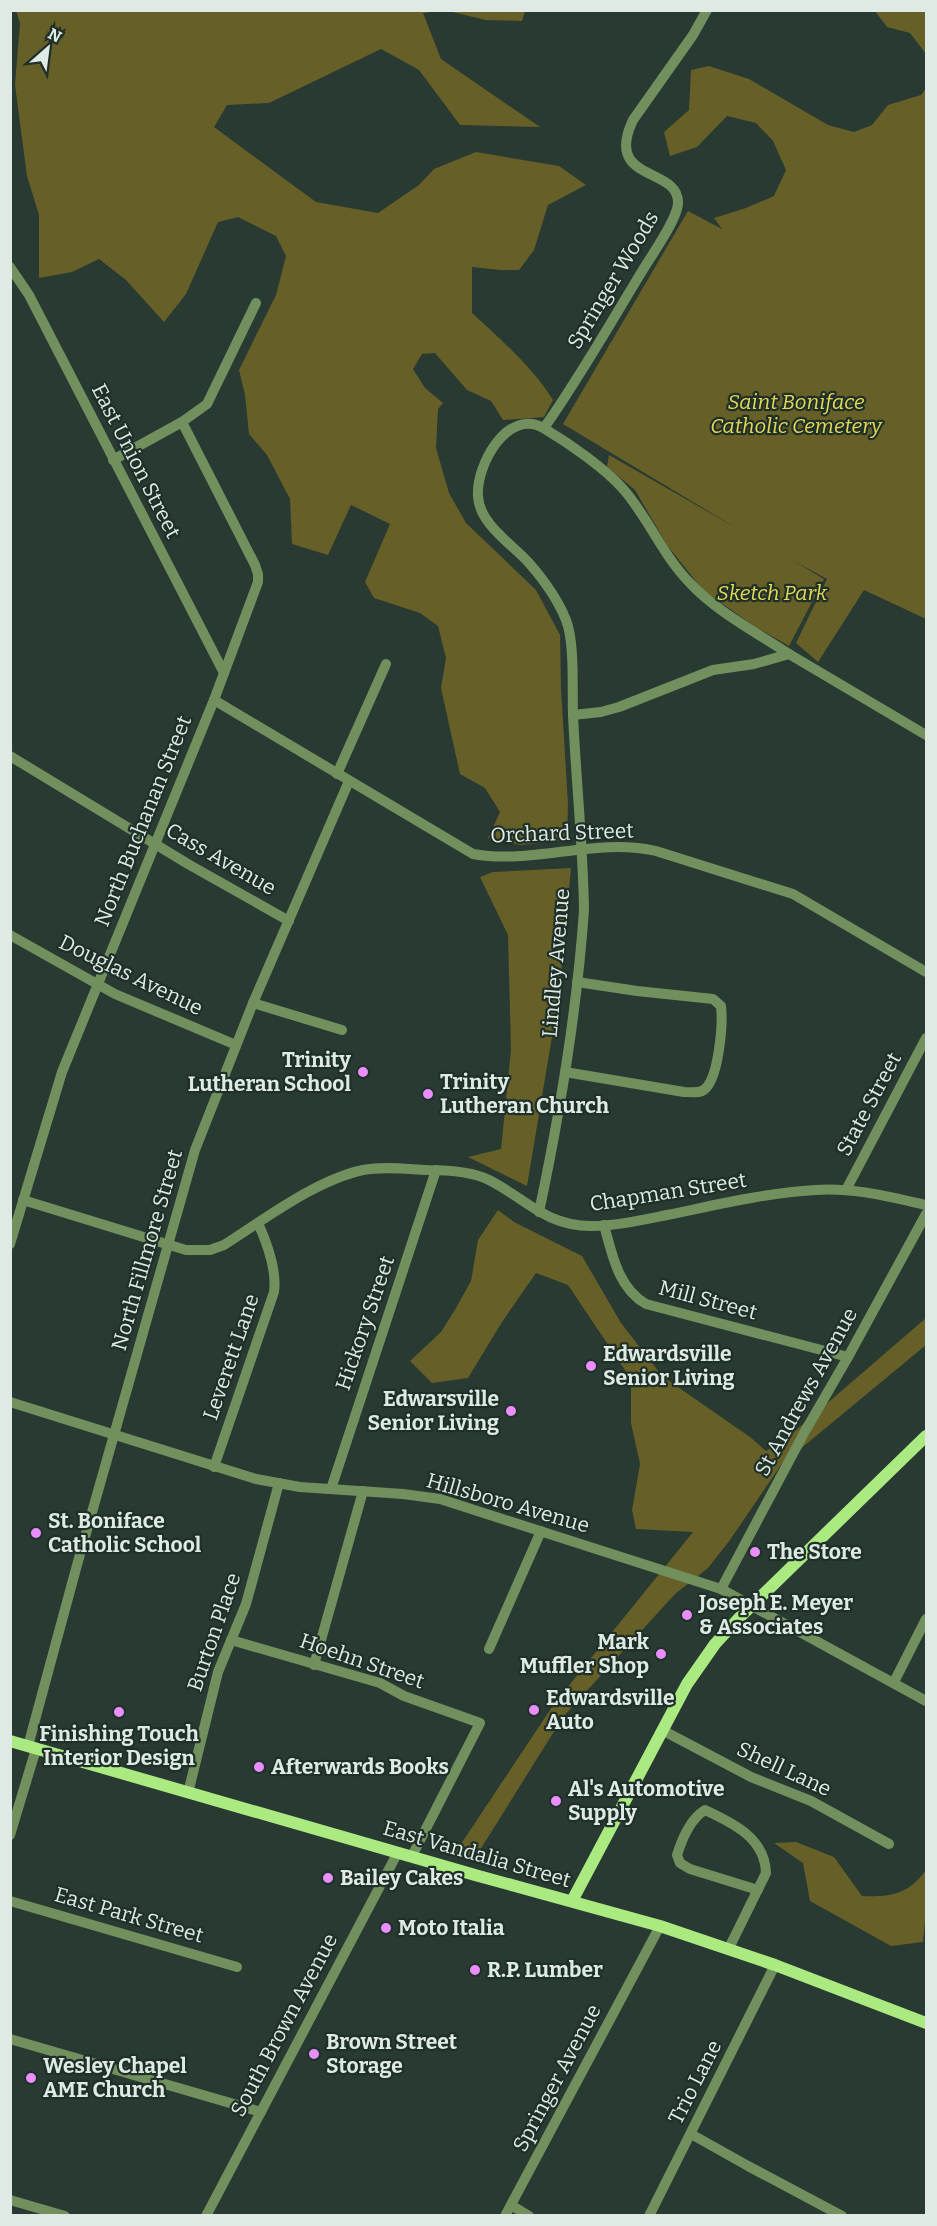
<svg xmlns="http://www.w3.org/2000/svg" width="937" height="2226" font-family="Bitter,serif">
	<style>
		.green { fill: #665f28 }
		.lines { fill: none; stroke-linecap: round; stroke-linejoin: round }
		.minor { stroke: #71905e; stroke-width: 10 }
		.major { stroke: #aaea80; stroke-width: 12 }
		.poi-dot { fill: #ea8dfd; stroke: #1f3028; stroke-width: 2 }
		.labels { text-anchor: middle; stroke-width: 4.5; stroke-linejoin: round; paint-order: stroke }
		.street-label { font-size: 21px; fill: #dfeae5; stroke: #1f3028 }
		.park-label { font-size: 21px; font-style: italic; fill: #e5d756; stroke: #1f3028 }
		.poi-label { font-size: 21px; font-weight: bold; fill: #dfeae5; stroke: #1f3028; text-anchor: start }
	</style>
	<rect width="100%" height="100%" fill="#283a32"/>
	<g class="green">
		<path d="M 16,11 L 438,11 L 423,13 L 441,59 L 540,127 L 460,125 L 419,70 L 381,49 L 269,103 L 227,105 L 214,127 L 316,202 L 378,213 L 419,185 L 434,169 L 476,152 L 559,166 L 586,185 L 548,205 L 534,250 L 519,270 L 500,270 L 472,267 L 472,313 C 501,340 532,366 553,400 L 544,417 L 503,420 L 491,401 L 467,390 L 435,353 L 422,354 L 413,369 L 425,388 L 443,403 L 438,409 L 436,448 L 449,493 L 466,523 L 536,590 L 560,635 L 561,689 L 568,804 L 567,840 L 520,845 L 488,838 L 500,812 L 485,788 L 460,774 L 441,688 L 446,658 L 438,626 L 420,613 L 374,598 L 365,582 L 390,524 L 351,505 L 328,555 L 292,544 L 290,499 L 267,455 L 249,434 L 245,395 L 239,370 L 276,295 L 286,256 L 276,236 L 238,217 L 218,222 L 186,294 L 164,322 L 126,280 L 99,259 L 72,272 L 39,278 L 39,215 L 27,176 L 15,85 L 20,23 Z"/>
		<path d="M 448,11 L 525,11 L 522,21 L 486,20 Z"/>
		<path d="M 875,11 L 926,11 L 926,54 L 910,33 L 887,27 Z"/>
		<path d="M 709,66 L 749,79 L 828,125 L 854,132 L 872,125 L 888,105 L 921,95 L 926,88 L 926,619 L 864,590 L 818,662 L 796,643 L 827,579 L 792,560 L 824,579 L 789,646 L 754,626 L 703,590 L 667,545 L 635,490 L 607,467 L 609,455 L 738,529 L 563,424 L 688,211 L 722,229 L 714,218 L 746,208 L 774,196 L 786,170 L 773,141 L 756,123 L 727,116 L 697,147 L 670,156 L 664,132 L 689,110 L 691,70 Z"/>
		<path d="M 571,868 L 559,995 L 527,1186 L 468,1157 L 501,1149 L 511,1050 L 508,935 L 480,877 L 493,872 Z"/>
		<path d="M 498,1210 L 514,1222 L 582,1256 L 621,1323 L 662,1376 L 750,1437 L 766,1451 L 788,1437 L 926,1318 L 926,1345 L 781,1465 L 730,1540 L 708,1568 L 675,1594 L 563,1717 L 475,1858 L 455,1853 L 554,1704 L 693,1532 L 636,1529 L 632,1510 L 640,1464 L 631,1423 L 631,1379 L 568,1285 L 536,1273 L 502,1322 L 468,1378 L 432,1383 L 410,1361 L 441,1332 L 456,1308 L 471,1281 L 478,1240 Z"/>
		<path d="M 796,1842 L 834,1857 L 862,1896 C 890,1897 908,1895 926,1870 L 926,1911 L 923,1942 L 891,1946 L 810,1901 L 803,1863 L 774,1843 Z"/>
	</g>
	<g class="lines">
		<g class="minor">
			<path d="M 10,267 L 29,295 L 224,673"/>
			<path d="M 544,428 C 580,377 611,322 644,268 C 652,255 678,218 678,203 C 679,166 603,183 633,120 L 693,35 L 707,10"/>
			<path d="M 113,460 L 182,422 L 207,404 L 256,303"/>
			<path d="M 214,700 L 473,854 C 534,865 595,837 656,851 L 793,894 L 926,972"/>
			<path d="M 573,715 L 601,712 L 619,707 L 713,670 L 754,664 L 789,654 L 926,735"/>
			<path d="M 10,756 L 188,864 L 289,921"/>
			<path d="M 337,774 L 386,664"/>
			<path d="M 10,935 L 115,994 L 236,1045"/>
			<path d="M 253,1003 L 342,1030"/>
			<path d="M 565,1072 L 684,1092 C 690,1092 697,1093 702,1091 C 719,1083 723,1023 721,1006 L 713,999 L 637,991 L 577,982"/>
			<path d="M 846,1190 L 926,1038"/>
			<path d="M 23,1200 L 186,1250 L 210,1250 L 224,1245 C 265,1219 316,1180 363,1170 C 383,1166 406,1169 427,1170 C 447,1170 471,1171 489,1180 C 525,1198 545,1226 591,1226 C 616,1226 642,1220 667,1215 C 716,1205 765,1193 815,1190 C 852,1187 890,1197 926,1205"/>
			<path d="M 539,1212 C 560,1113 577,1011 584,910 C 583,845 576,780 573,715 C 572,688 575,643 566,620 C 558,600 543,579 529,563 C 512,544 479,524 478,496 C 476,465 508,406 545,429 C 570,444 606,469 624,490 C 649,519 663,556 690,583 C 717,612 756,632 789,654"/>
			<path d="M 604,1225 C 612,1254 618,1288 646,1304 L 848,1357"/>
			<path d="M 10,1244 L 62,1072 L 214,700 L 258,582 L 258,574 L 255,565 L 182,422"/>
			<path d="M 10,1402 L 256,1479 L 300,1487 L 403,1494 L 440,1499 L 721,1589 L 926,1701"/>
			<path d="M 214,1467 L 274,1292 C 277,1271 267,1243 258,1223"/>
			<path d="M 331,1489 L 436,1170"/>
			<path d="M 721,1589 L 804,1433 L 848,1357 L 926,1214"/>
			<path d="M 231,1640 L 380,1683 L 404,1696 L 480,1723 L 412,1856"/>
			<path d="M 489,1649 L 541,1531"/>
			<path d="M 314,1665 L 363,1491"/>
			<path d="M 894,1682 L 926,1619"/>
			<path d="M 662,1730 L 751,1777 L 811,1801 L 889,1844"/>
			<path d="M 28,1746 L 77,1565 L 195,1150 L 253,1003 L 349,781"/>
			<path d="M 188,1793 L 218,1672 L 246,1604 L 279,1483"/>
			<path d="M 10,1835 L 36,1749"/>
			<path d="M 10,1901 L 237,1967"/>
			<path d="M 729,1948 L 766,1873 C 765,1838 733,1823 705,1810 C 690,1819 682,1839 677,1855 L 680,1863 L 690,1869 L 758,1890"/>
			<path d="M 10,2039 L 261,2112"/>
			<path d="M 691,2134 L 748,2166 L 842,2216"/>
			<path d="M 10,2200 L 65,2216"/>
			<path d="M 511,2205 L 529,2216"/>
			<path d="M 206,2216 L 398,1852"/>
			<path d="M 505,2216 L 660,1926"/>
			<path d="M 649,2216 L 775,1965"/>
		</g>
		<g class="major">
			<path d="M 10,1741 L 475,1875 L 660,1926 L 775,1965 L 926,2023"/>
			<path d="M 572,1901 L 687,1684 L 715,1644 L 740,1617 L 926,1436"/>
		</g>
	</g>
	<g class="poi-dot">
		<circle cx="363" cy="1072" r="6"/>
		<circle cx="428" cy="1094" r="6"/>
		<circle cx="591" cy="1366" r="6"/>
		<circle cx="511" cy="1411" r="6"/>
		<circle cx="36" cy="1533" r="6"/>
		<circle cx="755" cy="1552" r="6"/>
		<circle cx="687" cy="1615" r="6"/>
		<circle cx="661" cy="1654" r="6"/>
		<circle cx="534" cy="1710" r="6"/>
		<circle cx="119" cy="1712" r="6"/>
		<circle cx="259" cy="1767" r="6"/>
		<circle cx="556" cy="1801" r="6"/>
		<circle cx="328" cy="1878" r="6"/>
		<circle cx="386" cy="1928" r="6"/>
		<circle cx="475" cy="1970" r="6"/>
		<circle cx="314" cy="2054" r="6"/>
		<circle cx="31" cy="2078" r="6"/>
	</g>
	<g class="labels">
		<g class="street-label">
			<text transform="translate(613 280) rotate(-59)" y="7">Springer Woods</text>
			<text transform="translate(136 461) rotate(63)" y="7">East Union Street</text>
			<text transform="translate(143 821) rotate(-68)" y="7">North Buchanan Street</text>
			<text transform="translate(562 833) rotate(-2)" y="7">Orchard Street</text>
			<text transform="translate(221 859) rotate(30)" y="7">Cass Avenue</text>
			<text transform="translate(556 963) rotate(-85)" y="7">Lindley Avenue</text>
			<text transform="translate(131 975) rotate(26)" y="7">Douglas Avenue</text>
			<text transform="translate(869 1104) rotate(-62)" y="7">State Street</text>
			<text transform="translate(668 1192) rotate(-9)" y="7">Chapman Street</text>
			<text transform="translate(147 1250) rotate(-74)" y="7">North Fillmore Street</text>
			<text transform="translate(708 1300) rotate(15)" y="7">Mill Street</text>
			<text transform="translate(365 1323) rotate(-71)" y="7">Hickory Street</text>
			<text transform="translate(231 1357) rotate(-71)" y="7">Leverett Lane</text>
			<text transform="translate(806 1392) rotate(-61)" y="7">St Andrews Avenue</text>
			<text transform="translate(508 1503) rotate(16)" y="7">Hillsboro Avenue</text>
			<text transform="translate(214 1632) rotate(-71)" y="7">Burton Place</text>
			<text transform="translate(362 1661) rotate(19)" y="7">Hoehn Street</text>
			<text transform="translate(784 1769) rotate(25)" y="7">Shell Lane</text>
			<text transform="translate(477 1854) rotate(16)" y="7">East Vandalia Street</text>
			<text transform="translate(129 1915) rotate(16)" y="7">East Park Street</text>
			<text transform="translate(284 2025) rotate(-62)" y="7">South Brown Avenue</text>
			<text transform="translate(557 2078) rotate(-62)" y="7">Springer Avenue</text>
			<text transform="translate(695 2082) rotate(-63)" y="7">Trio Lane</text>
		</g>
		<g class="park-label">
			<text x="796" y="409">Saint Boniface<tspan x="796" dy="24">Catholic Cemetery</tspan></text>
			<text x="772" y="600">Sketch Park</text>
		</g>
		<g class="poi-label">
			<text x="351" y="1067" text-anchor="end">Trinity<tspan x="351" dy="24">Lutheran School</tspan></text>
			<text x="440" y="1089">Trinity<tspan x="440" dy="24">Lutheran Church</tspan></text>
			<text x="603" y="1361">Edwardsville<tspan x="603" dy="24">Senior Living</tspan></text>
			<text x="499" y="1406" text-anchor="end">Edwarsville<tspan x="499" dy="24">Senior Living</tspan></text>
			<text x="48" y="1528">St. Boniface<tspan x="48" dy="24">Catholic School</tspan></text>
			<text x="767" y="1559">The Store</text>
			<text x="699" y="1610">Joseph E. Meyer<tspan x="699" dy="24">&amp; Associates</tspan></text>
			<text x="649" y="1649" text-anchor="end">Mark<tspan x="649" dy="24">Muffler Shop</tspan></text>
			<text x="546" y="1705">Edwardsville<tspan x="546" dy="24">Auto</tspan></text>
			<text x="119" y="1741" text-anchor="middle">Finishing Touch<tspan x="119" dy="24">Interior Design</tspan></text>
			<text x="271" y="1774">Afterwards Books</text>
			<text x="568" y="1796">Al's Automotive<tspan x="568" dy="24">Supply</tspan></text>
			<text x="340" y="1885">Bailey Cakes</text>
			<text x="398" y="1935">Moto Italia</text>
			<text x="487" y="1977">R.P. Lumber</text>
			<text x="326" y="2049">Brown Street<tspan x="326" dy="24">Storage</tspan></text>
			<text x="43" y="2073">Wesley Chapel<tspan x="43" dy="24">AME Church</tspan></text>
		</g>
	</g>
	<rect width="937" height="2226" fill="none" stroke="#dfeae5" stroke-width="24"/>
	<g transform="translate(48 48) rotate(28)" stroke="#1f3028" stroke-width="4.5" paint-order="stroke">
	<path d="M0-4.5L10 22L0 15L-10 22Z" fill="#dfeae5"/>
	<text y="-9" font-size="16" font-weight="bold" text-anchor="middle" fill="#dfeae5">N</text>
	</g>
</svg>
